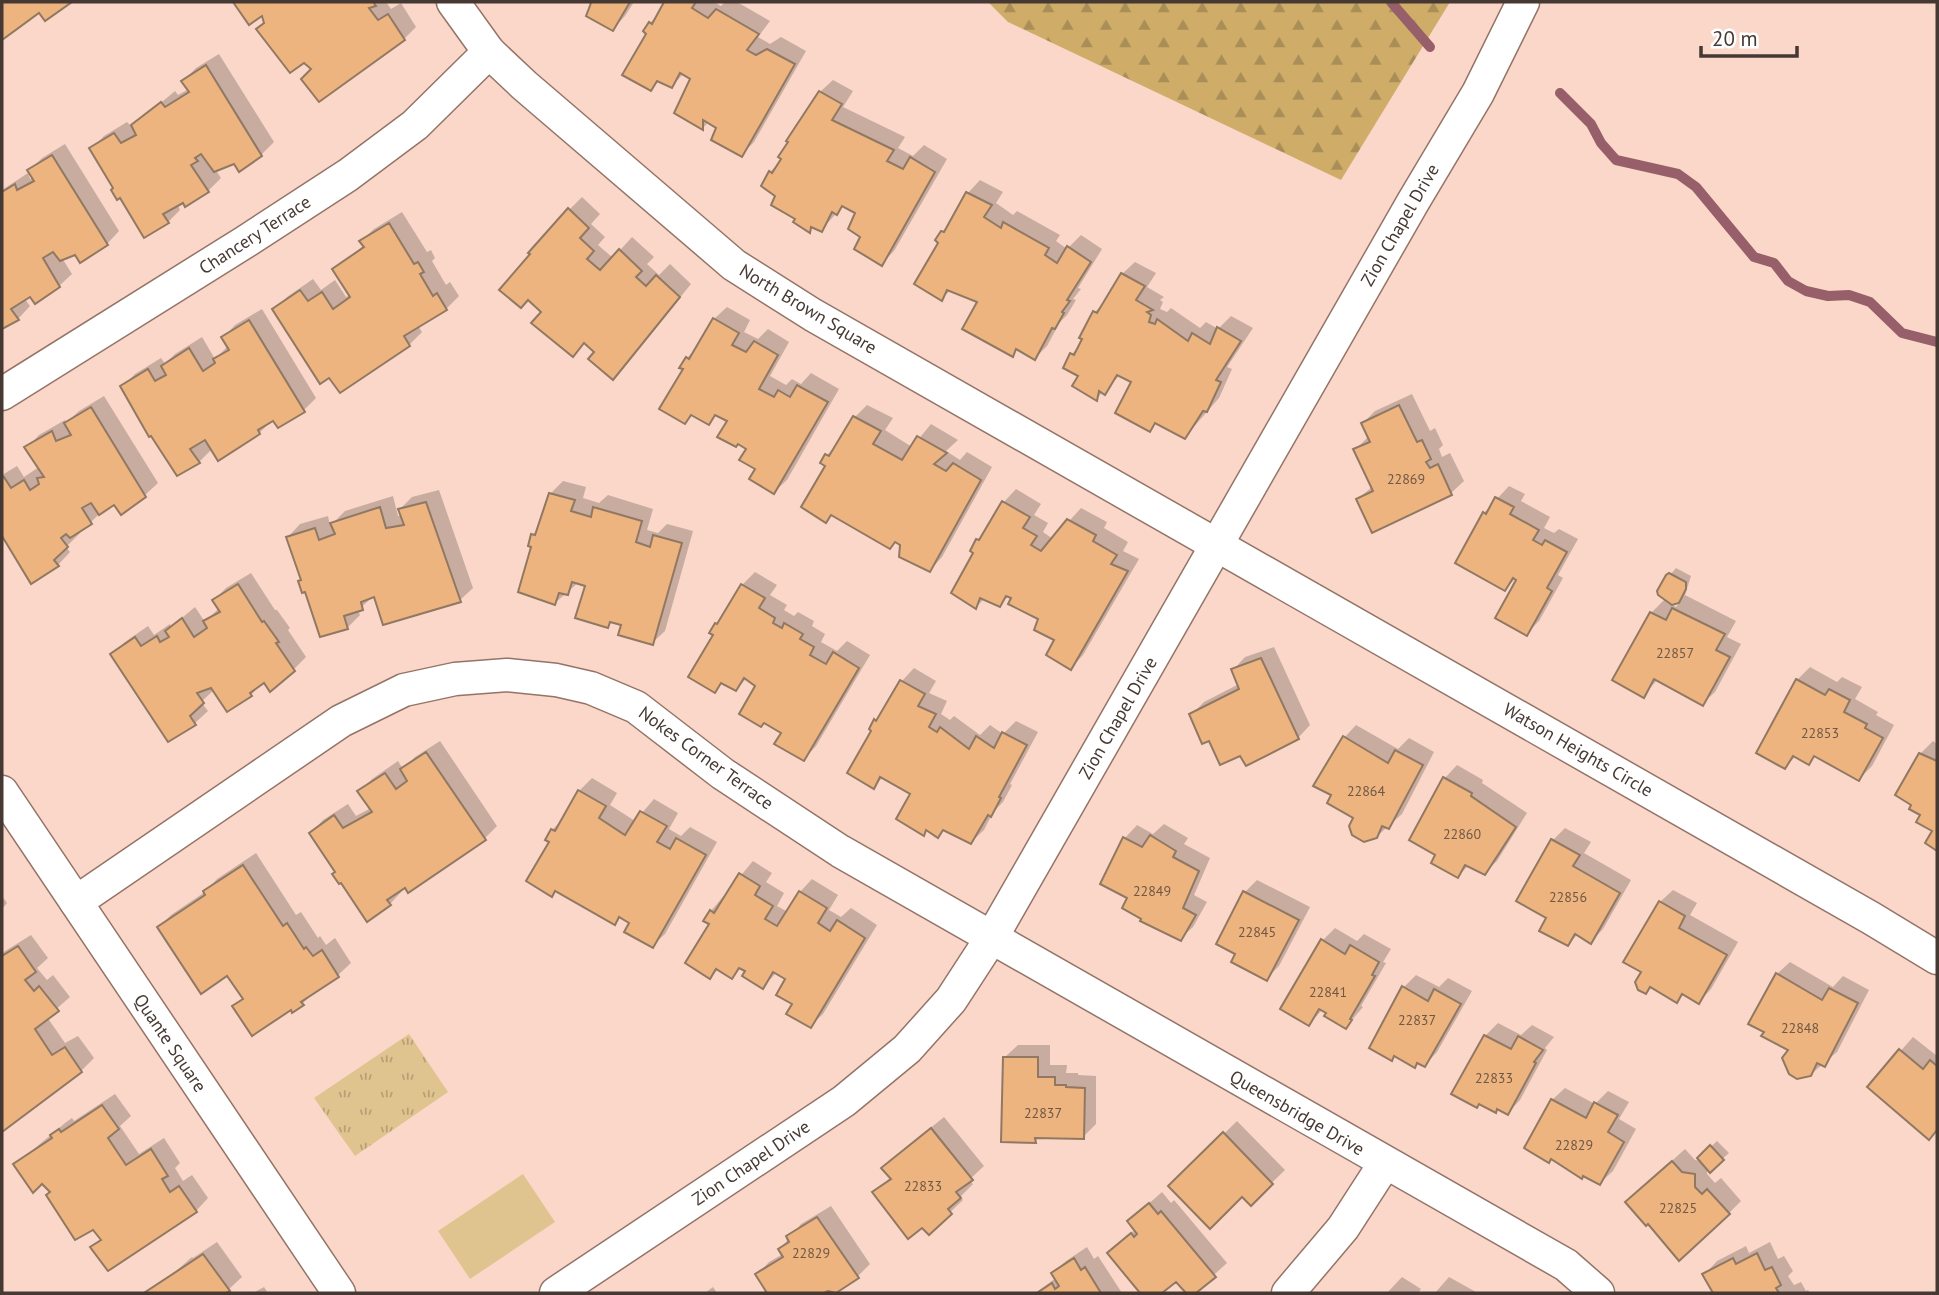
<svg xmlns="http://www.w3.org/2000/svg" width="1939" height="1295" font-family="'PT Sans',sans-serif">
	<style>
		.forest { fill: url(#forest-firs) }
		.park { fill: url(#park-tufts) }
		.pitch { fill: #e0c48f }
		.shadow { fill: #0003; fill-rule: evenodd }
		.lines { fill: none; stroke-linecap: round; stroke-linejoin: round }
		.stream { stroke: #965f69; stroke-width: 10 }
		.building { fill: #edb47f; stroke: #907862; stroke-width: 2 }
		.minor-casing { stroke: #937467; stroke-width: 35 }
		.minor { stroke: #fff; stroke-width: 32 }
		.labels { text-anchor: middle; stroke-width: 6; stroke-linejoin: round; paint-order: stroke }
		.number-label { font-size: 14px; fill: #705846 }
		.street-label { font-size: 18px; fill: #463933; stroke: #fff }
	</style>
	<defs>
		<pattern id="forest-firs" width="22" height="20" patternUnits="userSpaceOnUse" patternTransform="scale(1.75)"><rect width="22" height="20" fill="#cfad69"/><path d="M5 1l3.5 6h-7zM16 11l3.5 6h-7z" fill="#aa8e57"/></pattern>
		<pattern id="park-tufts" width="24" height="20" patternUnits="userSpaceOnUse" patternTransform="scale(1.75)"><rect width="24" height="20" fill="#e0c48f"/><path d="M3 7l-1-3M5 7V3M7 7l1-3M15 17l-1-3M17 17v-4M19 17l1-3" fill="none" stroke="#b7a075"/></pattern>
	</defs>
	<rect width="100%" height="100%" fill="#fad7c9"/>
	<path class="forest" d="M 988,2 L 1450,2 L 1341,180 L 1008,22 Z"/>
	<path class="park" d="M 409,1034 L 448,1092 L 355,1156 L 314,1098 Z"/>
	<path class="pitch" d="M 523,1174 L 555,1222 L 470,1279 L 438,1231 Z"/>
	<g class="shadow">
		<path d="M 2,2 L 70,2 L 45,18 L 40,11 L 2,38 Z"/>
		<path d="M 235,2 L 386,2 L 391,9 L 401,3 L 416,27 L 404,39 L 313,69 L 265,22 L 263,14 L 249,23 Z"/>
		<path d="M 592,2 L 634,2 L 625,16 L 613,29 Z"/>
		<path d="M 666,2 L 714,2 L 721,6 L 725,2 L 737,2 L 770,21 L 758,37 L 770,44 L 781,37 L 806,51 L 754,142 L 741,155 L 719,127 L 709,121 L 703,128 L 692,78 L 684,73 L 672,86 L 660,80 L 651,89 L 650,23 L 661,12 Z"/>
		<path d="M 219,54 L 274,142 L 261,155 L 215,169 L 221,178 L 208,191 L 186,205 L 184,201 L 177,204 L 180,210 L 168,222 L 116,188 L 92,148 L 104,136 L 127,122 L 132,127 L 175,91 L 178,95 L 189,89 L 183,81 L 196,68 Z"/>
		<path d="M 833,80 L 853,91 L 843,107 L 905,137 L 898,148 L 913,156 L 924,145 L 947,159 L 894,251 L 881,264 L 862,236 L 857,213 L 844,205 L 821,230 L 814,226 L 810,231 L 778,195 L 770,172 L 784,158 L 820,92 Z"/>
		<path d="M 65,144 L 119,231 L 107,244 L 62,258 L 72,274 L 59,286 L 30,294 L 24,298 L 30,306 L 18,319 L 2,327 L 2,190 L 28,173 L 30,179 L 34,177 L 30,170 L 42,158 Z"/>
		<path d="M 980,180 L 1003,192 L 996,203 L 1013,215 L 1017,211 L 1060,235 L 1056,241 L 1067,249 L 1081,235 L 1102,249 L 1078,288 L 1081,289 L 1073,299 L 1076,300 L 1067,315 L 1060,322 L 1047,346 L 1035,358 L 1019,348 L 1012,355 L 979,301 L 951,290 L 942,298 L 940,243 L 942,232 L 951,223 L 968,193 Z"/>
		<path d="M 582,197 L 600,214 L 591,224 L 605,237 L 598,245 L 613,258 L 632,237 L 654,257 L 647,264 L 659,275 L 670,264 L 691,284 L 625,365 L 596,352 L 585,342 L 573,354 L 544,312 L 569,210 Z"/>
		<path d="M 402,212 L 427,252 L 431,250 L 435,258 L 432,261 L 446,285 L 450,282 L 459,296 L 446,309 L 418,326 L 422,332 L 409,345 L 275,309 L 287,297 L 313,279 L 321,290 L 335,280 L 346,297 L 351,294 L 334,270 L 364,245 L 361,241 L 374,229 Z"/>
		<path d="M 1135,262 L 1156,273 L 1147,287 L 1164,297 L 1160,300 L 1163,302 L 1160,309 L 1167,312 L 1171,308 L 1200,328 L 1206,322 L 1218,329 L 1231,316 L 1253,328 L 1227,367 L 1232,369 L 1219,398 L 1185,437 L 1157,422 L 1149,430 L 1134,382 L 1120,375 L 1097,398 L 1080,375 L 1072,354 L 1081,344 L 1095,312 L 1107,299 L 1122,274 Z"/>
		<path d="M 727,307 L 750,320 L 744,332 L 758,339 L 768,329 L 789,342 L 770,376 L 786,385 L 792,379 L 801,384 L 811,373 L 839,389 L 787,480 L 774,492 L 757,468 L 748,448 L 729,421 L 717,414 L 708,422 L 693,414 L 685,422 L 687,358 L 699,346 L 714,319 Z"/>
		<path d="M 262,309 L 316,398 L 304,410 L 274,419 L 259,433 L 213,448 L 199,462 L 122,387 L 135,374 L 161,358 L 165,364 L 175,354 L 202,337 L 215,359 L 228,346 L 223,338 L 235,325 Z"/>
		<path d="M 1412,394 L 1430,431 L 1435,428 L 1443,445 L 1439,449 L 1442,457 L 1450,453 L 1464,481 L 1451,493 L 1358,499 L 1373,486 L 1355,450 L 1368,437 L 1363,423 L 1375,411 Z"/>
		<path d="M 104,396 L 158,483 L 145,495 L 121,512 L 114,502 L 104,509 L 91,522 L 78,531 L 80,533 L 66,547 L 70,552 L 58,565 L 32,581 L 2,533 L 2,475 L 17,466 L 24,477 L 39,467 L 27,448 L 39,435 L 65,420 L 66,423 L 79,411 Z"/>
		<path d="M 867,405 L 893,418 L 885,430 L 912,447 L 931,424 L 958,440 L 946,451 L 960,460 L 967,452 L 992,467 L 942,557 L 930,570 L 902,544 L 833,514 L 826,521 L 827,455 L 839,443 L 855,417 Z"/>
		<path d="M 563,481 L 586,487 L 583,498 L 599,503 L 608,495 L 653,509 L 647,530 L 658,533 L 667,524 L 693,531 L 665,631 L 652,643 L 623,624 L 613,621 L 608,626 L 587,585 L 579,582 L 555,603 L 533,545 L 533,535 L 538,530 L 550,494 Z"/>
		<path d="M 1509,486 L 1525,494 L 1521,501 L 1550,517 L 1544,528 L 1554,533 L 1559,529 L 1578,539 L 1558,575 L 1563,578 L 1539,621 L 1527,633 L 1519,575 L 1505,589 L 1484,513 Z"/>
		<path d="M 1016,489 L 1041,504 L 1034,515 L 1048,523 L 1043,532 L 1053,539 L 1081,508 L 1107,522 L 1104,528 L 1128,542 L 1123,551 L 1139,559 L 1083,655 L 1071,668 L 1057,640 L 1041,618 L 1013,597 L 1009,596 L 999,605 L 985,598 L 976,607 L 975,553 L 978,540 L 986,532 L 1004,502 Z"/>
		<path d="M 439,490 L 473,588 L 460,600 L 375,595 L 358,610 L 360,615 L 347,628 L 302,579 L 288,537 L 300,524 L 328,516 L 330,526 L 345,511 L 393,496 L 398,516 L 402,516 L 400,509 L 412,497 Z"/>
		<path d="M 1676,568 L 1691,576 L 1685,595 L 1736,621 L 1727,637 L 1741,644 L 1715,692 L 1702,704 L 1658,679 L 1643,696 L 1614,679 L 1651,613 L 1666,598 L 1671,574 ZM 1681,601 L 1676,607 L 1670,603 L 1675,602 Z"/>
		<path d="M 755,572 L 777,585 L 770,595 L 787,605 L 784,610 L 794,616 L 798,612 L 814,621 L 812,626 L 825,634 L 821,642 L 837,651 L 847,641 L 870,655 L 816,746 L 804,759 L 783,732 L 758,685 L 747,678 L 736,689 L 723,682 L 715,690 L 716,624 L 724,617 L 742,585 Z"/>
		<path d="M 251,573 L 275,610 L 277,610 L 290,628 L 288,630 L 306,657 L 293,670 L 264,681 L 251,695 L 214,690 L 201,702 L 208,711 L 195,723 L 169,739 L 112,654 L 125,642 L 148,626 L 154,635 L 170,624 L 171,627 L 195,607 L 205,622 L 219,608 L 214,600 L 226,588 Z"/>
		<path d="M 1274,647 L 1310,725 L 1298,738 L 1241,754 L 1210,738 L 1192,714 L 1204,702 L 1239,684 L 1233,670 L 1245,657 Z"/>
		<path d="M 1810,667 L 1837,682 L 1842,677 L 1862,687 L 1855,699 L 1878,712 L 1876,715 L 1894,725 L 1872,766 L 1859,779 L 1816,755 L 1809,762 L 1796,756 L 1785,767 L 1758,752 L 1797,680 Z"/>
		<path d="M 914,668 L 936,681 L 929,693 L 947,701 L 941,714 L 950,720 L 954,716 L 980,735 L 990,725 L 1003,734 L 1016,721 L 1038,732 L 1010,784 L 1012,785 L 1003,802 L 993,812 L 984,830 L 971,842 L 945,829 L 938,835 L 928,829 L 924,833 L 912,793 L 883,777 L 874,787 L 874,731 L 871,728 L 902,681 Z"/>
		<path d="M 1356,725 L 1398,749 L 1409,738 L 1434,752 L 1402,814 L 1376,837 L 1344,738 Z"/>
		<path d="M 440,741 L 497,826 L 484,839 L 401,889 L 402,891 L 390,904 L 337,872 L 311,833 L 323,820 L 348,804 L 356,816 L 371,808 L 360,791 L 372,779 L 398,761 L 403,769 L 415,757 Z"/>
		<path d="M 1933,741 L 1937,744 L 1937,849 L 1927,843 L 1934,830 L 1922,814 L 1920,754 Z"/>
		<path d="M 1457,765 L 1483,780 L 1482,783 L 1527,813 L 1497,861 L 1484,873 L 1469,865 L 1458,876 L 1437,854 L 1411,840 L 1445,778 Z"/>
		<path d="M 592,778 L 617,793 L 610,805 L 635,821 L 654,799 L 678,813 L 669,829 L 681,836 L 690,827 L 717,842 L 665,934 L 652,946 L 632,923 L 621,917 L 615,923 L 556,890 L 552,895 L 552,830 L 564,818 L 579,791 Z"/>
		<path d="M 1164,824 L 1188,838 L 1184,844 L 1210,858 L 1194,895 L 1207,902 L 1193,927 L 1180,939 L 1129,897 L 1102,883 L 1125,838 L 1137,825 L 1153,834 Z"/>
		<path d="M 1565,828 L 1591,842 L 1584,853 L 1631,880 L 1603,929 L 1591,942 L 1578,934 L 1568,944 L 1549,918 L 1553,840 Z"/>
		<path d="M 256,853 L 296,915 L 301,912 L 318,938 L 320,936 L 326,945 L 335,938 L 351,963 L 338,975 L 315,991 L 302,1004 L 291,1008 L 235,1006 L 243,998 L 228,974 L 159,927 L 171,915 L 205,892 L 217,879 Z"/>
		<path d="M 753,861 L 772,873 L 766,882 L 784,893 L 777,906 L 788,912 L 800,892 L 812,879 L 838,895 L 829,910 L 841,917 L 851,908 L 877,925 L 823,1014 L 810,1026 L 794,1004 L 788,979 L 777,972 L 763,987 L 741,967 L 732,977 L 719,968 L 710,977 L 711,911 Z"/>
		<path d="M 1257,880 L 1310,907 L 1279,966 L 1267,978 L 1245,892 Z"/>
		<path d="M 1673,890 L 1697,903 L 1690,915 L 1738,942 L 1711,989 L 1699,1002 L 1685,993 L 1677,1001 L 1652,986 L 1645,992 L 1644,971 L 1660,902 Z"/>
		<path d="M 2,896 L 7,903 L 2,909 Z"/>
		<path d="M 1335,928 L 1357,941 L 1364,934 L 1391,949 L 1383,962 L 1386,963 L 1361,1006 L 1363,1007 L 1346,1027 L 1323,1009 L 1309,1024 L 1323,940 Z"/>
		<path d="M 31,935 L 48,958 L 37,968 L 47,980 L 53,975 L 70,997 L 47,1017 L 65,1043 L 78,1036 L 94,1058 L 81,1071 L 2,1130 L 2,953 Z"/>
		<path d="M 1790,962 L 1833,987 L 1843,976 L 1869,990 L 1837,1052 L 1810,1075 L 1777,974 Z"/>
		<path d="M 1416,975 L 1439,987 L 1448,978 L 1472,991 L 1437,1052 L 1425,1065 L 1396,1055 L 1391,1059 L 1404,987 Z"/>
		<path d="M 1498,1023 L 1521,1035 L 1532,1025 L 1554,1037 L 1545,1048 L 1547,1050 L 1520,1100 L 1508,1113 L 1498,1108 L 1495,1111 L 1485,1036 Z"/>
		<path d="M 1913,1037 L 1937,1056 L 1937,1129 L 1929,1137 L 1869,1087 Z"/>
		<path d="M 1018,1045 L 1050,1045 L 1050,1065 L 1067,1065 L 1066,1073 L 1078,1073 L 1078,1075 L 1096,1076 L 1096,1124 L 1083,1137 L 1040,1136 L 1035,1141 L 1005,1057 Z"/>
		<path d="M 1565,1088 L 1595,1104 L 1608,1091 L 1629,1102 L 1619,1119 L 1636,1129 L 1613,1171 L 1600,1183 L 1552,1100 Z"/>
		<path d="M 115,1094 L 131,1116 L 120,1126 L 139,1154 L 164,1138 L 180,1163 L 175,1168 L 183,1181 L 192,1175 L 208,1198 L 196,1211 L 93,1248 L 102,1238 L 94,1227 L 42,1182 L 16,1164 L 65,1123 L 72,1118 L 74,1121 Z"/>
		<path d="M 944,1117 L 984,1166 L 969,1180 L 973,1184 L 960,1197 L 963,1200 L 929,1232 L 875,1192 L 891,1177 L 896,1156 Z"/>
		<path d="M 1237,1121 L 1285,1170 L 1251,1203 L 1242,1194 L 1171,1186 Z"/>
		<path d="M 1717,1141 L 1729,1153 L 1710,1170 L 1707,1167 L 1707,1174 L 1715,1183 L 1721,1178 L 1741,1201 L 1729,1213 L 1640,1190 L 1685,1149 L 1695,1160 L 1702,1161 L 1699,1158 Z"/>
		<path d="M 1162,1192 L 1171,1203 L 1174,1200 L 1227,1263 L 1194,1293 L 1188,1293 L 1176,1279 L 1159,1293 L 1142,1293 L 1109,1253 L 1136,1229 L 1129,1221 Z"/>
		<path d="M 831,1206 L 870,1264 L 857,1277 L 833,1293 L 828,1289 L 821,1293 L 769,1293 L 757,1275 L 769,1262 L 783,1254 L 780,1249 L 801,1224 Z"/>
		<path d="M 217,1242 L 242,1277 L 229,1289 L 223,1293 L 142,1293 L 175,1272 L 192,1257 L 193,1258 Z"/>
		<path d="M 1770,1242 L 1778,1259 L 1784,1256 L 1793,1271 L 1788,1276 L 1794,1285 L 1801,1282 L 1806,1291 L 1808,1290 L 1810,1293 L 1715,1293 L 1705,1274 L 1717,1261 L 1746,1246 L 1749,1253 Z"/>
		<path d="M 1087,1247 L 1094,1259 L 1098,1256 L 1122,1293 L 1035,1293 L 1056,1278 L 1053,1273 L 1066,1261 Z"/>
		<path d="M 1402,1277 L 1421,1289 L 1419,1292 L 1421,1293 L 1387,1293 Z"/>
		<path d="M 1449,1277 L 1476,1292 L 1475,1293 L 1435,1293 Z"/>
		<path d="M 264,1287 L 268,1293 L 253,1293 Z"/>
		<path d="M 713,1287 L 717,1293 L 705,1293 Z"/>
	</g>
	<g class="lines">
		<g class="stream">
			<path d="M 1391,2 L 1430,47"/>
			<path d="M 1560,93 L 1591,124 L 1601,143 L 1616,160 L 1678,174 L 1696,187 L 1754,257 L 1774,263 L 1788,281 L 1806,291 L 1828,296 L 1849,295 L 1870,302 L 1902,333 L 1937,342"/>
		</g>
	</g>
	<g class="building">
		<path d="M 2,2 L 72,2 L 45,21 L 39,13 L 2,40 Z"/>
		<path d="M 233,2 L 373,2 L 376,6 L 369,8 L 378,20 L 388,14 L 405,40 L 319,102 L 301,79 L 311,69 L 304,63 L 290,73 L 256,29 L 264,23 L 262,16 L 249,25 Z"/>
		<path d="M 589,2 L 630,2 L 613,31 L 586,16 L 591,3 Z"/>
		<path d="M 664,2 L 696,2 L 692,8 L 708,18 L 716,9 L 759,34 L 747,50 L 756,55 L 767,49 L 795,64 L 742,157 L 711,140 L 716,128 L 703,120 L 703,130 L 674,113 L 690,79 L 680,73 L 672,88 L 657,81 L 651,91 L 622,75 L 646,34 L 643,31 L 649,22 L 652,24 Z"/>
		<path d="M 206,65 L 262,156 L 239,172 L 234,164 L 214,172 L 201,154 L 195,158 L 198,161 L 191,165 L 209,192 L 185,207 L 183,203 L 163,214 L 169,223 L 144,238 L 120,198 L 117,200 L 111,190 L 113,188 L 89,148 L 114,133 L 121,143 L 136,135 L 131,125 L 161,102 L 165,107 L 189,92 L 181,81 Z"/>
		<path d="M 819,91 L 842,104 L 832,120 L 894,150 L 887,161 L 903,169 L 910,157 L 935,172 L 882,266 L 854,249 L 860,237 L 848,229 L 855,213 L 842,206 L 837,215 L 832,212 L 822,232 L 811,227 L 810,233 L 793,222 L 795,219 L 771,205 L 775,196 L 761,186 L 769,171 L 772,173 L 781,159 L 778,157 L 788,142 L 786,141 Z"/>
		<path d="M 52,155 L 108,245 L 80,263 L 75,255 L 60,261 L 53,252 L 43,258 L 60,287 L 35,304 L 30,297 L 11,309 L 19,320 L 2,329 L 2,192 L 15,184 L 17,190 L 34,181 L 27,170 Z"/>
		<path d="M 966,192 L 992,205 L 984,217 L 1001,228 L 1003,222 L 1049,248 L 1045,255 L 1057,263 L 1067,246 L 1091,262 L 1067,300 L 1070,301 L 1062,312 L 1064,313 L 1055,329 L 1052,328 L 1035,360 L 1016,349 L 1013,357 L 962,329 L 977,302 L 947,290 L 942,301 L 914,284 L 938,243 L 935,240 L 941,231 L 944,232 Z"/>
		<path d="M 568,208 L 589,228 L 580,238 L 594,251 L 587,259 L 600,270 L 619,249 L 642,271 L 636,277 L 646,286 L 656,275 L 680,297 L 613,380 L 588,359 L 594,352 L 584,343 L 573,357 L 531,323 L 541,312 L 528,300 L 521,308 L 499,290 L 530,254 L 528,253 Z"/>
		<path d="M 389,223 L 414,264 L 418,262 L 424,272 L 420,274 L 433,296 L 437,293 L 447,310 L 404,336 L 410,346 L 340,393 L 329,378 L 320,384 L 272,309 L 300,290 L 308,301 L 322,292 L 333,309 L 350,297 L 332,269 L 364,247 L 359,241 Z"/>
		<path d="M 1121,273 L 1145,286 L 1136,300 L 1153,310 L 1147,312 L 1151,315 L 1149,322 L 1155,324 L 1157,319 L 1188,341 L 1192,333 L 1210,344 L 1217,327 L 1241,341 L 1216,380 L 1221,382 L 1207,412 L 1203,411 L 1185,439 L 1155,423 L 1150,432 L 1115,413 L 1131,382 L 1117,375 L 1105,395 L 1099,391 L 1097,401 L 1072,386 L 1078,376 L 1063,368 L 1070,353 L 1074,355 L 1082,339 L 1079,338 L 1093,311 L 1097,313 Z"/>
		<path d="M 713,318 L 739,333 L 732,345 L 746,352 L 754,341 L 778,355 L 759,389 L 774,397 L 778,390 L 790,397 L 797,385 L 828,402 L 774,494 L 749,479 L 755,469 L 739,460 L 746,449 L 738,444 L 736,447 L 717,437 L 727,421 L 715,415 L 709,425 L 691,415 L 685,424 L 659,409 L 683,369 L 679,368 L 686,357 L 689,359 Z"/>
		<path d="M 249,320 L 305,412 L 278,428 L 273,421 L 258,430 L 260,434 L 218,461 L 205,440 L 190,449 L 200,463 L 177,476 L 151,436 L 149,437 L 120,386 L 148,369 L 155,381 L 166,375 L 161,366 L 189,348 L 203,371 L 215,363 L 213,359 L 229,350 L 221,337 Z"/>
		<path d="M 1399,405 L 1417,442 L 1422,440 L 1431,459 L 1426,462 L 1430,468 L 1438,464 L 1452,495 L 1372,533 L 1356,499 L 1373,491 L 1353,449 L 1370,442 L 1361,423 Z"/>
		<path d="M 91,407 L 146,497 L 121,515 L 114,505 L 99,515 L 91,503 L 82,508 L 92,524 L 70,538 L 66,534 L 61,538 L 68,547 L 54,560 L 59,566 L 31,584 L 2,536 L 2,478 L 4,477 L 11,488 L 24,480 L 30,490 L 39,484 L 37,478 L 44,477 L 24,447 L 52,431 L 56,441 L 71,435 L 64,423 Z"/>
		<path d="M 853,416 L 881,431 L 873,444 L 902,460 L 917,436 L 947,453 L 934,464 L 946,471 L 953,463 L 981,480 L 930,572 L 899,557 L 900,545 L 895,542 L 890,549 L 831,515 L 826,523 L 801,507 L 825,466 L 820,463 L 825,454 L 829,456 Z"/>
		<path d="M 549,493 L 575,500 L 571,511 L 591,517 L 593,507 L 642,521 L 636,542 L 650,547 L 653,535 L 682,543 L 653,645 L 618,635 L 621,625 L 610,622 L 608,628 L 575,618 L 585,586 L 572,582 L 568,595 L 559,593 L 555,605 L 518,592 L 531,547 L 528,546 L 531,534 L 535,535 Z"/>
		<path d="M 1495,497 L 1514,507 L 1510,514 L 1539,530 L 1533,540 L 1542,545 L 1545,540 L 1567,552 L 1547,588 L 1552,591 L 1527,636 L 1495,618 L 1516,580 L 1513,578 L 1505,591 L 1455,563 L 1483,512 L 1486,514 Z"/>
		<path d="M 1002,501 L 1030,517 L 1023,528 L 1037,536 L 1031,545 L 1041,551 L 1067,519 L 1096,535 L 1093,541 L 1117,555 L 1111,564 L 1128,571 L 1071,670 L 1046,655 L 1054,640 L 1034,630 L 1038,619 L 1008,604 L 1011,598 L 1006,596 L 1000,607 L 980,598 L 976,609 L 951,593 L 973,553 L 970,551 L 976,539 L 979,540 Z"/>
		<path d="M 426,502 L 461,602 L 383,625 L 374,597 L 361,602 L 363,610 L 344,616 L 348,629 L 320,637 L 305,592 L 302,593 L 298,581 L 301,580 L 286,537 L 315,528 L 319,540 L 335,534 L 330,523 L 380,507 L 386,528 L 404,525 L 398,509 Z"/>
		<path d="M 1669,573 L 1686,582 L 1686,589 L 1679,603 L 1672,605 L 1658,595 L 1657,591 L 1666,575 Z"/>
		<path d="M 238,584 L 262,622 L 264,621 L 279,642 L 276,643 L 295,671 L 270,692 L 264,683 L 250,693 L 252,696 L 227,712 L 211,688 L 197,693 L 204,703 L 190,716 L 196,725 L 168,742 L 110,654 L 135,637 L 141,646 L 157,636 L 160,642 L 169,637 L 165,631 L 182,618 L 194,637 L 207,628 L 203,621 L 220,612 L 212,600 Z"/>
		<path d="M 741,584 L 765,598 L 759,608 L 775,618 L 773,623 L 782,628 L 784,623 L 803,634 L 800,639 L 814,647 L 810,655 L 826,664 L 833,652 L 859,668 L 804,761 L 774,744 L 781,733 L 764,723 L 761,727 L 739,714 L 755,686 L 744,678 L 736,691 L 721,683 L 715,693 L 688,677 L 713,635 L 709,633 L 715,623 L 717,624 Z"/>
		<path d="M 1672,608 L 1725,634 L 1716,650 L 1730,657 L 1703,706 L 1654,679 L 1644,698 L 1612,680 L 1650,612 L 1666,620 Z"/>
		<path d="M 1261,658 L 1299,739 L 1246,766 L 1240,756 L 1220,765 L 1209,741 L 1202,744 L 1189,714 L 1239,689 L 1231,669 Z"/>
		<path d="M 1796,679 L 1825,695 L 1829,689 L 1850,700 L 1844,712 L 1867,724 L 1865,728 L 1883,738 L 1859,781 L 1814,756 L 1809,765 L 1793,756 L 1785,769 L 1756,753 Z"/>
		<path d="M 900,680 L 925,694 L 918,706 L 936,714 L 929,727 L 937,732 L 940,727 L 969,749 L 976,736 L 994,748 L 1002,732 L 1027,745 L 999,797 L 1001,798 L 991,817 L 988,815 L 971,844 L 943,830 L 938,838 L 926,830 L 924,836 L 896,819 L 910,794 L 880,777 L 874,789 L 847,773 L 871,731 L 869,729 L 874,719 L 876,721 Z"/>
		<path d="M 1343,736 L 1388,763 L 1395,750 L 1423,765 L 1389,829 L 1382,826 L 1377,838 L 1364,842 L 1352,835 L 1349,826 L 1353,818 L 1327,803 L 1331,795 L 1313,786 Z"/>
		<path d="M 426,752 L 486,840 L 408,893 L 405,888 L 387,900 L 391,905 L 367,922 L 341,883 L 339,884 L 332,874 L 335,872 L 309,833 L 334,815 L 343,828 L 372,812 L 357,791 L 385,773 L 396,789 L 407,781 L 400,769 Z"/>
		<path d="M 1919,753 L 1937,761 L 1937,851 L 1925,843 L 1932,831 L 1916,822 L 1920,815 L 1909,809 L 1911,805 L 1895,795 Z"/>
		<path d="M 1443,777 L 1472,793 L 1471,796 L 1516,827 L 1485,875 L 1465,865 L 1458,878 L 1431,863 L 1435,855 L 1409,840 Z"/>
		<path d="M 578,790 L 606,806 L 599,818 L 625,835 L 640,811 L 667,826 L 657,842 L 670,849 L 676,838 L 706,855 L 653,948 L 624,932 L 629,923 L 619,917 L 615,925 L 555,891 L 552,897 L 526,881 L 549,842 L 545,840 L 551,829 L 555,831 Z"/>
		<path d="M 1150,835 L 1176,851 L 1173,857 L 1199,871 L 1183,908 L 1196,915 L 1181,941 L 1140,921 L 1141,919 L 1122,908 L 1127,898 L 1100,884 L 1123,837 L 1142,847 Z"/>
		<path d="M 1551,839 L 1580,855 L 1573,866 L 1620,893 L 1591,944 L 1575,934 L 1568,946 L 1539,931 L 1546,918 L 1516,901 Z"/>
		<path d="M 243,865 L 283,926 L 287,923 L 304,949 L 306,947 L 313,956 L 322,950 L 339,977 L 301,1002 L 304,1005 L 292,1013 L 291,1010 L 252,1036 L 232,1006 L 243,999 L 227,976 L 201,994 L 157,927 L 205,895 L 203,891 Z"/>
		<path d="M 739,873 L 760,886 L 755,895 L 773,906 L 765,919 L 777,926 L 799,891 L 827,908 L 818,923 L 830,931 L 837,920 L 865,938 L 811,1028 L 786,1014 L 792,1004 L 776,995 L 785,979 L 773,972 L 763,989 L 742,976 L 745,971 L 739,968 L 732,979 L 716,969 L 710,979 L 685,963 L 709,924 L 703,921 L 710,910 L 714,913 Z"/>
		<path d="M 1243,891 L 1299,920 L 1267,981 L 1231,962 L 1235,954 L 1216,944 Z"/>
		<path d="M 1659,901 L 1685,916 L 1679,928 L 1727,955 L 1699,1004 L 1682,994 L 1677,1003 L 1650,987 L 1646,994 L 1638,990 L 1635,982 L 1641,972 L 1623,962 Z"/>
		<path d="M 1321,939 L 1345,954 L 1350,945 L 1379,962 L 1372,975 L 1375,976 L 1350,1019 L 1352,1020 L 1346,1029 L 1324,1016 L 1326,1013 L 1319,1009 L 1309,1026 L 1280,1009 Z"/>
		<path d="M 18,946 L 36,972 L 25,980 L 34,991 L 39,986 L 59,1011 L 35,1029 L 52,1055 L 65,1047 L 82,1072 L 2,1132 L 2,956 Z"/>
		<path d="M 1776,973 L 1822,1000 L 1829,988 L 1858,1003 L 1825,1067 L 1817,1063 L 1811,1076 L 1797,1079 L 1789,1074 L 1782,1058 L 1788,1050 L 1761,1036 L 1764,1032 L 1748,1024 Z"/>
		<path d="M 1402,986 L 1428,1001 L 1434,989 L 1461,1004 L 1425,1067 L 1417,1063 L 1415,1068 L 1394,1056 L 1392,1061 L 1369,1048 Z"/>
		<path d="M 1484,1035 L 1511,1049 L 1518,1036 L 1543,1050 L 1534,1062 L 1536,1063 L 1508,1115 L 1497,1109 L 1496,1113 L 1479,1104 L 1477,1108 L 1451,1094 Z"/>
		<path d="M 1899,1049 L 1923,1069 L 1930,1060 L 1937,1066 L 1937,1130 L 1929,1140 L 1867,1087 Z"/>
		<path d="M 1003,1057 L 1038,1057 L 1038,1077 L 1055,1077 L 1055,1085 L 1066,1085 L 1066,1087 L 1085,1088 L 1084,1139 L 1035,1138 L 1036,1143 L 1001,1142 Z"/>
		<path d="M 1551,1099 L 1586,1118 L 1594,1102 L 1618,1115 L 1608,1132 L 1624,1142 L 1600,1185 L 1583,1176 L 1582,1179 L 1551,1159 L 1549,1163 L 1524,1148 Z"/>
		<path d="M 102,1105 L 119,1129 L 108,1138 L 126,1165 L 151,1149 L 168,1176 L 162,1179 L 170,1192 L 179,1186 L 197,1212 L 108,1271 L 90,1247 L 101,1240 L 93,1230 L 75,1240 L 46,1195 L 50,1192 L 42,1184 L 33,1193 L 13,1164 L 52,1138 L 50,1135 L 59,1129 L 61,1132 Z"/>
		<path d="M 931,1128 L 973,1180 L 956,1192 L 961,1198 L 948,1209 L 952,1214 L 929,1235 L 922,1228 L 908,1239 L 872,1192 L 891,1179 L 881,1168 Z"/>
		<path d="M 1223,1132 L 1273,1184 L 1251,1206 L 1242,1197 L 1210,1229 L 1168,1186 Z"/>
		<path d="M 1710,1145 L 1724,1160 L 1710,1173 L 1697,1158 Z"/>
		<path d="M 1672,1161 L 1682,1172 L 1695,1174 L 1695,1187 L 1702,1194 L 1707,1189 L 1730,1214 L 1679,1261 L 1648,1224 L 1646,1226 L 1625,1202 Z"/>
		<path d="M 1149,1203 L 1158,1214 L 1161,1211 L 1216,1277 L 1196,1293 L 1186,1293 L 1176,1282 L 1162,1293 L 1140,1293 L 1107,1253 L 1131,1233 L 1134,1237 L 1137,1234 L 1127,1221 Z"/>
		<path d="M 817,1217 L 859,1278 L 836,1293 L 828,1291 L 824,1293 L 767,1293 L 755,1274 L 783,1257 L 778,1249 L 789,1242 L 786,1236 Z"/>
		<path d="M 1757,1253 L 1765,1270 L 1772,1267 L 1781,1285 L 1776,1288 L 1779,1293 L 1713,1293 L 1702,1274 L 1733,1258 L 1736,1264 Z"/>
		<path d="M 203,1254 L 230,1291 L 226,1293 L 144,1293 Z"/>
		<path d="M 1074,1258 L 1081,1270 L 1085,1267 L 1101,1293 L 1037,1293 L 1052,1283 L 1055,1289 L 1059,1286 L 1051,1273 Z"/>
	</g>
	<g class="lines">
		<g class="minor-casing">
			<g id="minor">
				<path d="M 453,2 L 489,52 L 524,85 L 734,265 L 813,315 L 1871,918 L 1937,958"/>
				<path d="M 2,394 L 245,242 L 348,175 L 415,125 L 489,52"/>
				<path d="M 2,792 L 339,1293"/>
				<path d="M 76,902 L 341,721 L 404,690 L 455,679 L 507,675 L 556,680 L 591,688 L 636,707 L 723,774 L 840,851 L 1566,1265 L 1598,1293"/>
				<path d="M 556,1293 L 844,1101 L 907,1049 L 951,1000 L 992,937 L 1413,202 L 1478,93 L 1523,2"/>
				<path d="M 1288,1293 L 1343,1228 L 1385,1163"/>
			</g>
		</g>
		<use href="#minor" class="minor"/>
	</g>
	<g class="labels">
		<g class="number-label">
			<text x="1406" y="484">22869</text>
			<text x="1675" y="658">22857</text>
			<text x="1820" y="738">22853</text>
			<text x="1366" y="796">22864</text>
			<text x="1462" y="839">22860</text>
			<text x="1152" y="896">22849</text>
			<text x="1568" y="902">22856</text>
			<text x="1257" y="937">22845</text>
			<text x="1328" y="997">22841</text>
			<text x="1417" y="1025">22837</text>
			<text x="1800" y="1033">22848</text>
			<text x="1494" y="1083">22833</text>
			<text x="1043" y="1118">22837</text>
			<text x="1574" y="1150">22829</text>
			<text x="923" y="1191">22833</text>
			<text x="1678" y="1213">22825</text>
			<text x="811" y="1258">22829</text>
		</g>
		<g class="street-label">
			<text transform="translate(1400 225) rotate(-60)" y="6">Zion Chapel Drive</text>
			<text transform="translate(255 235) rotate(-33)" y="6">Chancery Terrace</text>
			<text transform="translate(808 309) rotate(31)" y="6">North Brown Square</text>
			<text transform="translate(1118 718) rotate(-60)" y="6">Zion Chapel Drive</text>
			<text transform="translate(1578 750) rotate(30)" y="6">Watson Heights Circle</text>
			<text transform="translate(706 758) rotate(36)" y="6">Nokes Corner Terrace</text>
			<text transform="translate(170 1043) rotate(56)" y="6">Quante Square</text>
			<text transform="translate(1297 1113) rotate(30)" y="6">Queensbridge Drive</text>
			<text transform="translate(751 1163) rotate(-34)" y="6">Zion Chapel Drive</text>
		</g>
	</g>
	<rect width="1939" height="1295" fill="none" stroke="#463933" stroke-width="7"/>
	<path d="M1701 46v10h96v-10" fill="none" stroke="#463933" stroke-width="3.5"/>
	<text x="1712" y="46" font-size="21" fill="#463933" stroke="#ffffff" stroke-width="5" paint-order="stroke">20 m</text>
</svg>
